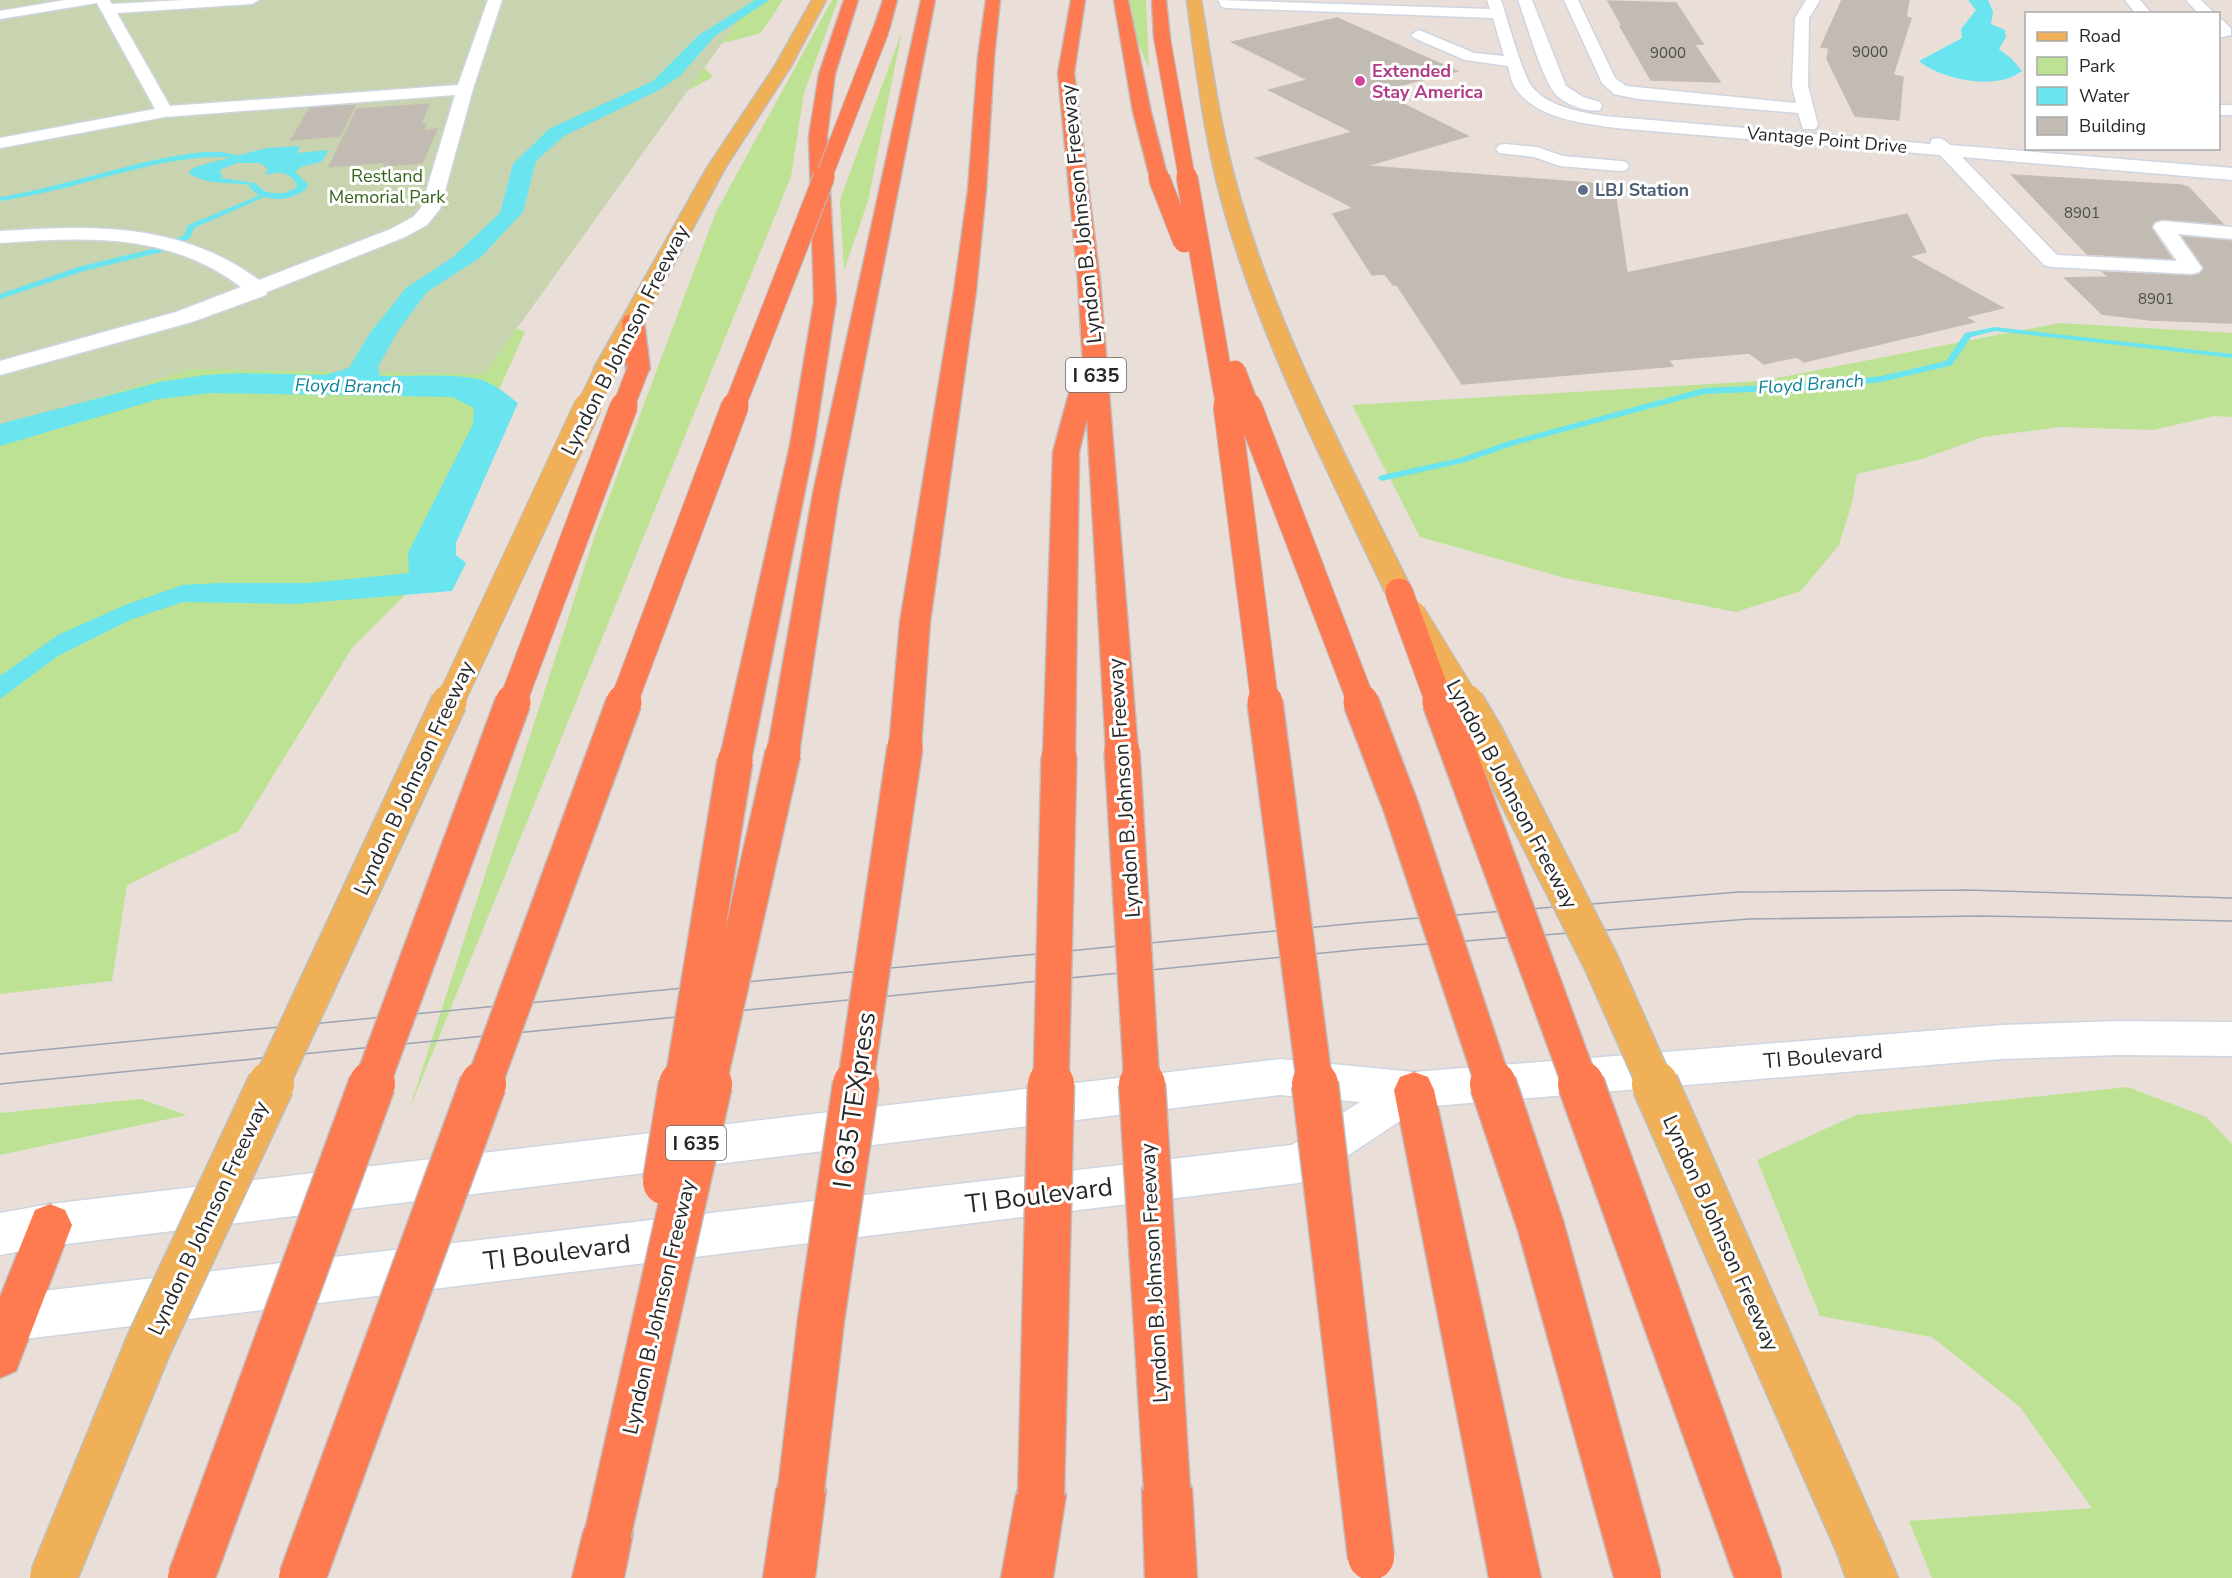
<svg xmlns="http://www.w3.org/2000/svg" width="2232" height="1578" font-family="'Nunito Sans',sans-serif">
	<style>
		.green { fill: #bde294 }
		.cemetery { fill: #c8d4b0 }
		.water { fill: #6ae4ee; fill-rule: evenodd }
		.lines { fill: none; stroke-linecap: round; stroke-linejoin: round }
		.stream { fill: #6ae4ee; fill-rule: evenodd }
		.building { fill: #c2bbb4; stroke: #c5bbb2; stroke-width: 1.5 }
		.minor-casing { stroke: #ced5e1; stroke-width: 3 }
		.major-casing { stroke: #bebebe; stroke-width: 3 }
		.highway-casing { stroke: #bebebe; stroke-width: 3 }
		.minor { fill: #fff; fill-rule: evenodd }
		.major { fill: #f0b057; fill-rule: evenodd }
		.highway { fill: #fe7a50; fill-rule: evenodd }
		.tram { stroke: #9ca3b2; stroke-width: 1.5 }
		.major-bridge-far3-casing { stroke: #bebebe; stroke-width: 23; stroke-linecap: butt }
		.major-bridge-far2-casing { stroke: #bebebe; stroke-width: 29; stroke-linecap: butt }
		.major-bridge-far1-casing { stroke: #bebebe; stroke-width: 38; stroke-linecap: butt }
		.major-bridge-casing { stroke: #bebebe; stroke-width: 49; stroke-linecap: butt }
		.highway-bridge-far4-casing { stroke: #bebebe; stroke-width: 18; stroke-linecap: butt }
		.highway-bridge-far3-casing { stroke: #bebebe; stroke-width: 23; stroke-linecap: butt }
		.highway-bridge-far2-casing { stroke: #bebebe; stroke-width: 29; stroke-linecap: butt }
		.highway-bridge-far1-casing { stroke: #bebebe; stroke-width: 38; stroke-linecap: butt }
		.highway-bridge-casing { stroke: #bebebe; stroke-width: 49; stroke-linecap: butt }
		.major-bridge-far3 { stroke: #f0b057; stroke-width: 21 }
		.major-bridge-far2 { stroke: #f0b057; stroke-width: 27 }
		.major-bridge-far1 { stroke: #f0b057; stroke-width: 35 }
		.major-bridge { stroke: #f0b057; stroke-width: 46 }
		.highway-bridge-far4 { stroke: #fe7a50; stroke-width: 16 }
		.highway-bridge-far3 { stroke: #fe7a50; stroke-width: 21 }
		.highway-bridge-far2 { stroke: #fe7a50; stroke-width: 27 }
		.highway-bridge-far1 { stroke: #fe7a50; stroke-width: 35 }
		.highway-bridge { stroke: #fe7a50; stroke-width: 46 }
		.hotel-dot { fill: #d1479c; stroke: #fff; stroke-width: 2 }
		.service-dot { fill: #5c6f8a; stroke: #fff; stroke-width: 2 }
		.labels { text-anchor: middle; stroke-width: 6; stroke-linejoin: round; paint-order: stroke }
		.far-number-label { font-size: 15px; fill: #4e4c4a }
		.far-hotel-label { font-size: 18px; font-weight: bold; fill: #b23c85; stroke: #fff; text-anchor: start }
		.far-street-label { font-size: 18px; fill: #272727; stroke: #fff }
		.far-park-label { font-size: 18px; fill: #366319; stroke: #fff }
		.far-service-label { font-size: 18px; font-weight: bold; fill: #4e5e75; stroke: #fff; text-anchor: start }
		.far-water-label { font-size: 18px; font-style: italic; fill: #0d8196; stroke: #fff }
		.shield { fill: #fff; stroke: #686868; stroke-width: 1.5 }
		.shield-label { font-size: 20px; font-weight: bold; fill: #272727 }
		.street-label { font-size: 21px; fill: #272727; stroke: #fff }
		.near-street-label { font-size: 26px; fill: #272727; stroke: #fff }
	</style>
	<rect width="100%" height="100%" fill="#eadfd8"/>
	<g class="green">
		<path d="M 749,0 L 783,0 L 761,33 L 713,46 L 704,67 L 713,77 L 655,108 L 475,310 L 525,332 L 407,593 L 352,648 L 239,831 L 127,885 L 112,981 L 0,994 L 0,397 Z"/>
		<path d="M 832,0 L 838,0 L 804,93 L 791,177 L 409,1110 L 596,532 L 716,212 Z"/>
		<path d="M 1120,0 L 1146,0 L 1149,69 Z"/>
		<path d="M 902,31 L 868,201 L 844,271 L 840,200 Z"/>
		<path d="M 2059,323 L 2232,333 L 2232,417 L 2214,416 L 2153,430 L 2060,427 L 1983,437 L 1922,459 L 1857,474 L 1852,503 L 1839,545 L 1801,591 L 1736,612 L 1565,578 L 1420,537 L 1352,405 L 1761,381 Z"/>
		<path d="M 2128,1087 L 2206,1117 L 2232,1144 L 2232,1578 L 1932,1578 L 1909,1521 L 2092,1508 L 2020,1407 L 1932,1337 L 1820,1316 L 1757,1160 L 1856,1115 Z"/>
		<path d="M 140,1099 L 187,1115 L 0,1155 L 0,1113 Z"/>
	</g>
	<path class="cemetery" d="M 0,0 L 753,0 L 484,374 L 191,369 L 0,428 Z"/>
	<g class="water">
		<path d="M 755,0 L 769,0 L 715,36 L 680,76 L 659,90 L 564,136 L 536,161 L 523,212 L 481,257 L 427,292 L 398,331 L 378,367 L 380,376 C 407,377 463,372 487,382 C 498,387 508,395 518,403 L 456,543 L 456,555 L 466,563 L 452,591 L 295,604 L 183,602 L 132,619 L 58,656 L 0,699 L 0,676 L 58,635 L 125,605 L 183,585 L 218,583 L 309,583 L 409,573 L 408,553 L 473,424 L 474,408 L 452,397 L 210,393 L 159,399 L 0,446 L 0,424 L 160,382 L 205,375 L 240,373 L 325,375 L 349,368 L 370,333 L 406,288 L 453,257 L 500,213 L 513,164 L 549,129 L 653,81 L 699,35 Z"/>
		<path d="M 1968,0 L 1988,0 L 1993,12 L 1991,24 L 2005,30 L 2006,37 L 1999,49 L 2012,59 L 2022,71 C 1997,91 1942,80 1919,61 L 1962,38 L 1961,29 L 1976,10 Z"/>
		<path d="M 300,146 L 297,153 L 329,150 L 321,162 L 301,167 L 295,172 L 308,184 L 307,188 C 294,202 258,204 249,185 C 228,182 206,185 188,173 L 195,167 L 266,148 ZM 237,163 L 260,163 L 268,169 L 265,175 C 279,171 290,171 297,185 L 296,188 L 284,193 L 271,193 L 264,191 L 255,183 L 222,178 L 220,170 Z"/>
	</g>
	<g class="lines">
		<g class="stream">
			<path d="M 204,152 L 222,152 L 242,156 L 239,158 C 189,153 142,168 94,180 C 63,189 32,196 0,201 L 0,197 C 69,186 135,159 204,152 Z"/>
			<path d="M 260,195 L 263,197 L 262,198 L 194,228 L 190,238 L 162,252 L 84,271 L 0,299 L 0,294 L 78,267 L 156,248 L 184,235 L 188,225 Z"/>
			<path d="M 1995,327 L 2232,354 L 2232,358 L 1995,331 L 1971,337 L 1952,365 L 1949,366 L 1881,382 L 1818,389 L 1704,394 L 1515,445 L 1466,462 L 1382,481 L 1377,478 L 1382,475 L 1460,458 L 1509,441 L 1704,388 L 1818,383 L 1881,376 L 1946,361 L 1965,333 Z"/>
		</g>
	</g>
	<g class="building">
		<path d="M 1842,0 L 1909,0 L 1906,17 L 1911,18 L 1893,75 L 1903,77 L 1899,120 L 1855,116 L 1827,59 L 1829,48 L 1821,47 Z"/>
		<path d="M 1608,1 L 1676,3 L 1703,44 L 1694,44 L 1720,82 L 1651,80 L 1620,26 L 1622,26 Z"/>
		<path d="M 1337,18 L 1457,71 L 1377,91 L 1468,136 L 1366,166 L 1614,185 L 1627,273 L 1907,214 L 1926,252 L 1909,256 L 2003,308 L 1965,317 L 1974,322 L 1804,362 L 1797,357 L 1764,364 L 1749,353 L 1668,360 L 1673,366 L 1462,384 L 1397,285 L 1393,285 L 1385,274 L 1372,275 L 1333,214 L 1354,208 L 1256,158 L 1353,132 L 1269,90 L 1308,80 L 1232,42 Z"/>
		<path d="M 429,104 L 421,124 L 426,124 L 424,131 L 437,129 L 422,163 L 384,166 L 385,162 L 329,167 L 357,109 Z"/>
		<path d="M 355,105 L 340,136 L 291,140 L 310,108 Z"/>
		<path d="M 2012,175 L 2181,185 L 2188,187 L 2223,224 L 2163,219 L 2155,221 L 2151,228 L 2172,259 L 2087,254 Z"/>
		<path d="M 2183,237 L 2232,241 L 2232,323 L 2150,320 L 2102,314 L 2065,278 L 2109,277 L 2103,272 L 2192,276 L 2200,274 L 2204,267 Z"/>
	</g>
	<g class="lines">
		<g class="minor-casing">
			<g id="minor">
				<path d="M 65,0 L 109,0 L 112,4 L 183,0 L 259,0 L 252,4 L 117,13 L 170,106 L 458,85 L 488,0 L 502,0 L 473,89 L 440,209 L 427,225 L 405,237 L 267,292 L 266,295 L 192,322 L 0,375 L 0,361 L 176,312 L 241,287 C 168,232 87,237 0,243 L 0,231 C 93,225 180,222 259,280 L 391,229 L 413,217 L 421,208 L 455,95 L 165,117 L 0,148 L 0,138 L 155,109 L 97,3 L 0,19 L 0,11 Z"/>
				<path d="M 1218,0 L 1490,9 L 1487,0 L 1501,0 C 1507,18 1523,76 1532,87 C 1549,107 1579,112 1604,116 L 1930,144 L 1932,139 C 1940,137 1944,139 1950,145 L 2232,168 L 2232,180 L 1962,157 L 2057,255 L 2177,261 L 2153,227 L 2156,223 L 2163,221 L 2232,227 L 2232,239 L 2178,234 L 2202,268 L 2199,272 L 2192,274 L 2051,267 L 2044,265 L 1940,155 L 1616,128 C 1583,123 1537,119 1516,89 C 1511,82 1510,73 1508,66 L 1465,60 L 1414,38 L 1411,35 L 1419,30 L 1474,53 L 1504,56 L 1493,18 L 1227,8 L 1222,7 Z"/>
				<path d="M 1518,0 L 1532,0 L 1566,86 L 1583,97 L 1600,102 L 1602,106 L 1600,110 C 1585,113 1558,102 1551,88 C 1537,63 1528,27 1518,0 Z"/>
				<path d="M 1564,0 L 1578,0 L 1615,78 L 1626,86 L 1796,103 L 1792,86 L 1795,18 L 1806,0 L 1820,0 L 1809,18 L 1808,86 L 1818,125 L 1815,129 L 1803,129 L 1798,113 L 1638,99 L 1614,94 L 1602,83 Z"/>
				<path d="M 2125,0 L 2140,0 L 2152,14 L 2136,14 Z"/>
				<path d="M 2186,0 L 2201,0 L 2215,14 L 2199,14 Z"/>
				<path d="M 2218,19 L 2223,20 L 2231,29 L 2231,35 L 2218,38 Z"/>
				<rect x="2218" y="105" width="14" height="10"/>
				<path d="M 1505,144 L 1537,147 L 1563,156 L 1620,161 L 1626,162 L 1629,166 L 1626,170 L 1620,171 L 1560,166 L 1534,157 L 1499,153 L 1496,149 L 1499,145 Z"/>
				<path d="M 2118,1021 L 2232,1022 L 2232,1056 L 2118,1055 L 2002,1059 L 1421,1107 L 1314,1178 L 1299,1183 L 0,1342 L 0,1296 L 1292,1145 L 1360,1102 L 1280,1095 L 50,1246 L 0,1255 L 0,1213 L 50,1204 L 1280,1059 L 1414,1072 L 2002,1025 Z"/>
			</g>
		</g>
		<g class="major-casing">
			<g id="major">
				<path d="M 812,0 L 826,0 L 791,66 L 725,168 L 618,368 L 614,373 L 606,375 L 598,373 L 594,368 L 707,168 L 775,66 Z"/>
				<path d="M 1187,0 L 1201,0 C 1212,67 1221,135 1241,201 C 1281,338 1350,464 1413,592 L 1409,598 L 1399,601 L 1389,598 L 1385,592 C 1325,464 1259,338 1222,202 C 1204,136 1196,67 1187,0 Z"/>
				<path d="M 1861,1525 L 1879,1532 L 1898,1578 L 1846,1578 L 1836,1550 L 1843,1532 Z"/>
			</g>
		</g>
		<g class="highway-casing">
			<g id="highway">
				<path d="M 844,0 L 858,0 L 835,74 L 827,136 L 836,301 L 814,445 L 751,761 L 746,769 L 735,773 L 724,769 L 719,761 L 790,445 L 814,301 L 809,136 L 819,74 Z"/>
				<path d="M 883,0 L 897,0 L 889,30 L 881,35 L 873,30 Z"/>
				<path d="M 921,0 L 935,0 L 839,493 L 799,753 L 794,761 L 783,764 L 772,761 L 767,753 L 813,493 Z"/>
				<path d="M 986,0 L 1000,0 L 994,57 L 986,190 L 976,291 L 930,622 L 921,747 L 916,755 L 905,758 L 894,755 L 889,747 L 900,622 L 954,291 L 968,190 L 978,57 Z"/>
				<path d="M 1071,0 L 1085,0 L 1074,73 L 1100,281 L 1138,751 L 1133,759 L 1122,762 L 1111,759 L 1106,751 L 1087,419 L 1079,452 L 1075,757 L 1070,765 L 1059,769 L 1048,765 L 1043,757 L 1053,452 L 1075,371 L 1079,366 L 1083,365 L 1078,281 L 1058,73 Z"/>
				<path d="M 1114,0 L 1128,0 L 1151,112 L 1168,178 L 1166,182 L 1152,182 L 1150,178 L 1133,112 Z"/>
				<path d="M 1152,0 L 1166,0 L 1170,38 L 1167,41 L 1162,43 L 1154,38 Z"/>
				<path d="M 633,314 L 641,316 L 644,321 L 650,369 L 646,374 L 638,376 L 630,374 L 626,369 L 622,321 L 625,316 Z"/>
				<path d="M 1414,1072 L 1428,1077 L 1434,1090 L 1541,1578 L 1489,1578 L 1394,1090 L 1400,1077 Z"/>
				<path d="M 50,1204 L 65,1210 L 72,1225 L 16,1371 L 0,1378 L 0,1297 L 35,1210 Z"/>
				<path d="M 1167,1464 L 1184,1472 L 1192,1489 L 1197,1578 L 1145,1578 L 1142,1489 L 1150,1472 Z"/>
				<path d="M 801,1465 L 819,1472 L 826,1490 L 815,1578 L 763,1578 L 776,1490 L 783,1472 Z"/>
				<path d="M 1041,1470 L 1059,1477 L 1066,1495 L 1053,1578 L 1001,1578 L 1016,1495 L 1023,1477 Z"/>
				<path d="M 608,1508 L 626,1515 L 633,1533 L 624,1578 L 572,1578 L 583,1533 L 590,1515 Z"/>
			</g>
		</g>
		<use href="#minor" class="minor"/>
		<use href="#major" class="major"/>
		<use href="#highway" class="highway"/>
		<g class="tram">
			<path d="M 0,1054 L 1358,923 L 1739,892 L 1968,890 L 2232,898"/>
			<path d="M 0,1084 L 1363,949 L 1749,919 L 1981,916 L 2232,921"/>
		</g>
		<g class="major-bridge-far3-casing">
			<path id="major-bridge-far3" d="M 587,408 L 606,368"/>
		</g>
		<g class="major-bridge-far2-casing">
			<g id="major-bridge-far2">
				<path d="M 1412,614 L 1467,704"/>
				<path d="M 449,704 L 588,406"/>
			</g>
		</g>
		<g class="major-bridge-far1-casing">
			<g id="major-bridge-far1">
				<path d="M 1466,702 L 1485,734 L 1601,962 L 1656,1086"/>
				<path d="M 270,1086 L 449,702"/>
			</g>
		</g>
		<g class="major-bridge-casing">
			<g id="major-bridge">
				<path d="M 1655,1084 L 1861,1550"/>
				<path d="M 53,1578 L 149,1344 L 271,1084"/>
			</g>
		</g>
		<g class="highway-bridge-far4-casing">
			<g id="highway-bridge-far4">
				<path d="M 1162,38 L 1187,179"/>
				<path d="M 823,179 L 881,30"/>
			</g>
		</g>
		<g class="highway-bridge-far3-casing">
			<g id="highway-bridge-far3">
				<path d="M 1187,177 L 1227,408"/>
				<path d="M 1159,178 L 1184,242"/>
				<path d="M 1235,371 L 1249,408"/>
				<path d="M 623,408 L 638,369"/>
				<path d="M 734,408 L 824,177"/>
			</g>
		</g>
		<g class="highway-bridge-far2-casing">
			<g id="highway-bridge-far2">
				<path d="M 1227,406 L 1265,704"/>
				<path d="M 1248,406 L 1362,704"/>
				<path d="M 1399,592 L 1440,704"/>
				<path d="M 512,704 L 624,406"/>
				<path d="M 623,704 L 735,406"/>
			</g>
		</g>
		<g class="highway-bridge-far1-casing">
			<g id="highway-bridge-far1">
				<path d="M 1265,702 L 1315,1086"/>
				<path d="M 1361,702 L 1401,807 L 1494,1086"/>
				<path d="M 1440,702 L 1581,1086"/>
				<path d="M 1122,751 L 1142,1086"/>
				<path d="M 371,1086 L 513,702"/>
				<path d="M 483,1086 L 624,702"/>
				<path d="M 682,1086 L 735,761"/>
				<path d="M 708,1086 L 783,753"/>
				<path d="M 855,1086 L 905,747"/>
				<path d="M 1051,1086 L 1059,757"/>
			</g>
		</g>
		<g class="highway-bridge-casing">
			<g id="highway-bridge">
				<path d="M 1142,1084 L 1167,1489"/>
				<path d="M 1315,1084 L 1371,1557"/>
				<path d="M 1493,1084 L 1541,1227 L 1638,1578"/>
				<path d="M 1581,1084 L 1759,1578"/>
				<path d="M 666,1182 L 682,1084"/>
				<path d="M 801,1490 L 821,1320 L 856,1084"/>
				<path d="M 1041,1495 L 1051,1084"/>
				<path d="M 608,1533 L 709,1084"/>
				<path d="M 191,1578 L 372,1084"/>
				<path d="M 302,1578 L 483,1084"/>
			</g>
		</g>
		<use href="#major-bridge-far3" class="major-bridge-far3"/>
		<use href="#major-bridge-far2" class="major-bridge-far2"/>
		<use href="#major-bridge-far1" class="major-bridge-far1"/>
		<use href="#major-bridge" class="major-bridge"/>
		<use href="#highway-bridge-far4" class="highway-bridge-far4"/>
		<use href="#highway-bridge-far3" class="highway-bridge-far3"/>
		<use href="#highway-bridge-far2" class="highway-bridge-far2"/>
		<use href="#highway-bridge-far1" class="highway-bridge-far1"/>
		<use href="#highway-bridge" class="highway-bridge"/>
	</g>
	<circle class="hotel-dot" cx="1360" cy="81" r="6"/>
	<circle class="service-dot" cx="1583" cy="190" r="6"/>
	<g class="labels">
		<g class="far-number-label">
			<text x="1870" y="57">9000</text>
			<text x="1668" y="58">9000</text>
			<text x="2082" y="218">8901</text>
			<text x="2156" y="304">8901</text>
		</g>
		<g class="far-hotel-label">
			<text x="1372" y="77">Extended<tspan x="1372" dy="21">Stay America</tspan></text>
		</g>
		<g class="far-street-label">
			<text transform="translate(1827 140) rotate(5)" y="6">Vantage Point Drive</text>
		</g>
		<g class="far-park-label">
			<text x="387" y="182">Restland<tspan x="387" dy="21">Memorial Park</tspan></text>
		</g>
		<g class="far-service-label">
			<text x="1595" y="196">LBJ Station</text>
		</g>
		<g class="far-water-label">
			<text transform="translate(1811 384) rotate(-4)" y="6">Floyd Branch</text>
			<text transform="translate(348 386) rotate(1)" y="6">Floyd Branch</text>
		</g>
		<g class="shield">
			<rect x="1066" y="358" width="60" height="34" rx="4.5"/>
			<rect x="666" y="1126" width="60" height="34" rx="4.5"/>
		</g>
		<g class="shield-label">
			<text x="1096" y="382">I 635</text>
			<text x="696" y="1150">I 635</text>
		</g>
		<g class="street-label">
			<text transform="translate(1081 214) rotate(-96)" y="7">Lyndon B. Johnson Freeway</text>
			<text transform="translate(625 340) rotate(-63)" y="7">Lyndon B Johnson Freeway</text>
			<text transform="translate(414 778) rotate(-65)" y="7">Lyndon B Johnson Freeway</text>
			<text transform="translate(1124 788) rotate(-94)" y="7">Lyndon B. Johnson Freeway</text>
			<text transform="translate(1512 794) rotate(62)" y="7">Lyndon B Johnson Freeway</text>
			<text transform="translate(1823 1056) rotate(-5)" y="7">TI Boulevard</text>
			<text transform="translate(208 1218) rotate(-65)" y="7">Lyndon B Johnson Freeway</text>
			<text transform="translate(1721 1233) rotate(66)" y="7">Lyndon B Johnson Freeway</text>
			<text transform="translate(1154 1273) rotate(-93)" y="7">Lyndon B. Johnson Freeway</text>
			<text transform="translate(659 1307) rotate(-77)" y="7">Lyndon B. Johnson Freeway</text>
		</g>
		<g class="near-street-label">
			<text transform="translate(854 1100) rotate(-82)" y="9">I 635 TEXpress</text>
			<text transform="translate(1039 1195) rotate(-7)" y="9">TI Boulevard</text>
			<text transform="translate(557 1252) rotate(-7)" y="9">TI Boulevard</text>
		</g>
	</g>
	<rect x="2025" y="12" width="195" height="138" fill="#ffffff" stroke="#a9a9a9" stroke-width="1.5"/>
	<rect x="2037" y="32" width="30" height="9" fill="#f0b057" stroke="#a9a9a9" stroke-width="1.5"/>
	<text x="2079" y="42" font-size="18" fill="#272727">Road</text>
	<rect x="2037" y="57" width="30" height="18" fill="#bde294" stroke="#a9a9a9" stroke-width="1.5"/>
	<text x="2079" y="72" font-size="18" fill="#272727">Park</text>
	<rect x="2037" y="87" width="30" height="18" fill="#6ae4ee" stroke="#a9a9a9" stroke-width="1.5"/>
	<text x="2079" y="102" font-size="18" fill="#272727">Water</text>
	<rect x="2037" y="117" width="30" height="18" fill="#c2bbb4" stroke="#a9a9a9" stroke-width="1.5"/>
	<text x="2079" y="132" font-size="18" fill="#272727">Building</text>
</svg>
